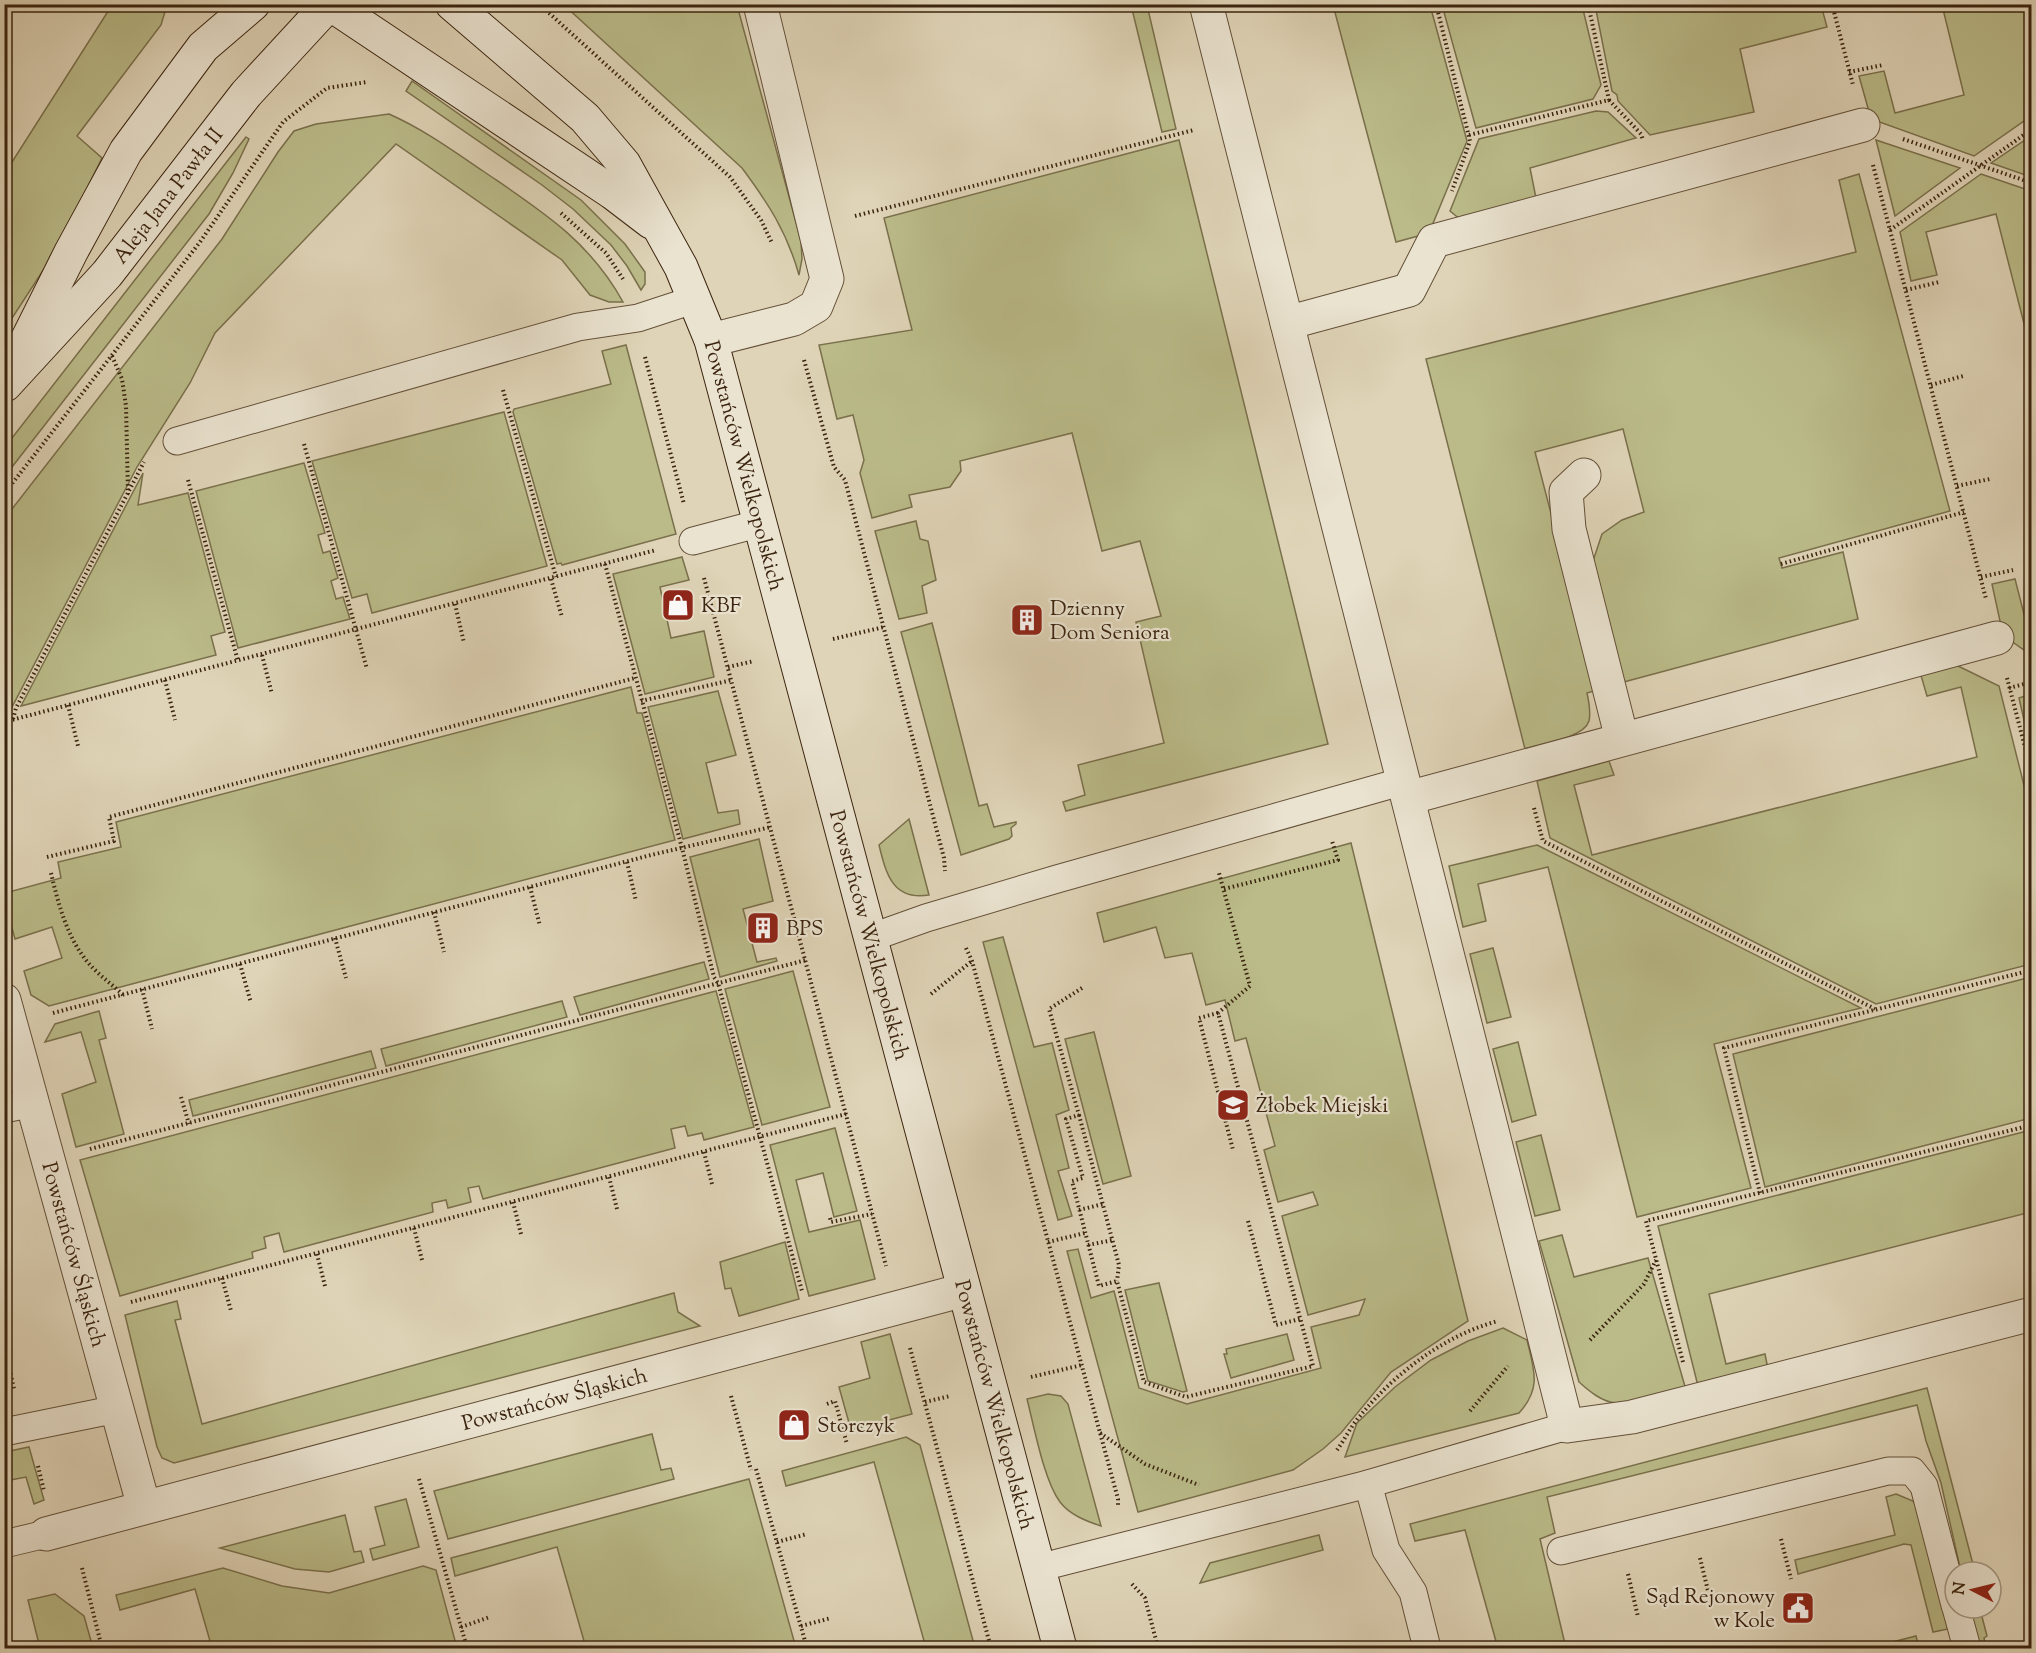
<svg xmlns="http://www.w3.org/2000/svg" width="2036" height="1653" font-family="'Sorts Mill Goudy',serif">
	<style>
		.green { fill: #babb89; stroke: #7a704c; stroke-width: 1.5 }
		.lines { fill: none; stroke-linecap: round; stroke-linejoin: round }
		.lane-casing { stroke: #645039; stroke-width: 29 }
		.street-casing { stroke: #645039; stroke-width: 35 }
		.secondary-casing { stroke: #3b240f; stroke-width: 35 }
		.path { stroke: #3b240f; stroke-width: 4; stroke-dasharray: 1.5 3; stroke-linecap: butt }
		.lane { stroke: #eae3d0; stroke-width: 27 }
		.street { stroke: #eae3d0; stroke-width: 33 }
		.secondary { stroke: #eae3d0; stroke-width: 33 }
		.labels { text-anchor: middle; stroke-width: 4.5; stroke-linejoin: round; paint-order: stroke }
		.street-label { font-size: 21px; fill: #3b240f; stroke: #eae3d0 }
		.poi-label { font-size: 21px; fill: #3b240f; stroke: #eae3d0; text-anchor: start }
	</style>
	<rect width="100%" height="100%" fill="#dfd4b7"/>
	<filter id="stains"><feTurbulence type="fractalNoise" baseFrequency=".00333" numOctaves="4"/><feColorMatrix values="0 0 0 0 .2 0 0 0 0 .09 0 0 0 0 .02 0 0 0 .5 -.17"/></filter>
	<radialGradient id="worn" r=".72"><stop offset=".6" stop-color="#630" stop-opacity="0"/><stop offset="1" stop-color="#630" stop-opacity=".3"/></radialGradient>
	<g class="green">
		<path d="M 112,5 L 167,5 L 161,25 L 77,136 L 102,158 L 55,252 L 5,329 L 5,173 Z"/>
		<path d="M 564,5 L 737,5 L 801,241 L 802,259 L 799,275 C 787,232 768,203 742,168 Z"/>
		<path d="M 1131,5 L 1147,5 L 1176,129 L 1162,132 Z"/>
		<path d="M 1333,5 L 1430,5 L 1467,141 L 1429,233 L 1396,242 Z"/>
		<path d="M 1442,5 L 1582,5 L 1601,85 L 1593,99 L 1476,128 Z"/>
		<path d="M 1595,5 L 1821,5 L 1827,27 L 1740,49 L 1754,112 L 1650,135 L 1618,101 L 1617,95 L 1612,91 Z"/>
		<path d="M 1942,5 L 2031,5 L 2031,116 L 1974,156 L 1871,119 L 1859,76 L 1884,71 L 1895,113 L 1964,95 Z"/>
		<path d="M 412,81 L 581,200 L 625,244 L 645,272 L 645,284 L 641,290 L 627,266 L 611,245 L 573,209 L 542,185 L 406,91 Z"/>
		<path d="M 1596,111 L 1608,112 L 1636,138 L 1530,168 L 1536,198 L 1461,220 L 1450,211 L 1479,139 Z"/>
		<path d="M 389,114 C 423,129 452,150 483,171 C 540,210 589,240 623,302 L 609,302 L 590,295 L 562,260 L 396,144 L 215,333 L 190,383 L 137,467 L 11,709 L 5,710 L 5,518 L 222,239 L 278,152 L 294,131 L 316,124 Z"/>
		<path d="M 2031,136 L 2031,177 L 1991,163 Z"/>
		<path d="M 246,137 L 249,139 L 233,173 L 209,214 L 5,476 L 5,447 Z"/>
		<path d="M 1179,140 L 1328,744 L 1066,811 L 1063,802 L 1085,795 L 1078,765 L 1164,743 L 1136,622 L 1161,616 L 1140,541 L 1102,551 L 1072,433 L 960,461 L 961,471 L 950,487 L 909,495 L 912,507 L 872,518 L 860,473 L 864,460 L 853,415 L 837,419 L 819,345 L 912,330 L 884,218 Z"/>
		<path d="M 1876,140 L 1960,168 L 1895,216 Z"/>
		<path d="M 1859,174 L 1950,511 L 1779,558 L 1782,568 L 1843,552 L 1858,619 L 1620,683 L 1592,564 L 1602,534 L 1622,520 L 1644,512 L 1623,429 L 1535,452 L 1597,690 L 1587,693 C 1589,702 1591,712 1589,721 C 1584,738 1541,744 1525,749 L 1426,359 L 1856,252 L 1839,180 Z"/>
		<path d="M 1981,174 L 2031,191 L 2031,351 L 1996,214 L 1926,232 L 1937,275 L 1911,281 L 1900,232 Z"/>
		<path d="M 626,345 L 676,534 L 562,565 L 561,563 L 557,564 L 513,412 L 514,409 L 611,384 L 602,351 Z"/>
		<path d="M 504,412 L 547,566 L 372,613 L 367,594 L 352,598 L 312,461 Z"/>
		<path d="M 304,463 L 325,533 L 318,535 L 323,553 L 330,551 L 338,578 L 331,581 L 336,599 L 343,597 L 350,619 L 238,648 L 196,491 Z"/>
		<path d="M 143,473 L 138,505 L 188,493 L 225,632 L 211,636 L 216,655 L 21,706 Z"/>
		<path d="M 916,521 L 920,539 L 928,541 L 936,580 L 922,586 L 927,613 L 899,619 L 875,531 Z"/>
		<path d="M 682,557 L 689,580 L 660,587 L 671,638 L 704,631 L 714,677 L 645,694 L 613,574 Z"/>
		<path d="M 2015,579 L 2025,618 L 2031,617 L 2031,655 L 2003,635 L 1992,584 Z"/>
		<path d="M 932,623 L 979,806 L 987,804 L 994,827 L 1016,822 L 1016,824 L 1011,828 L 1012,836 L 1009,839 L 961,855 L 901,632 Z"/>
		<path d="M 1954,664 L 1999,686 L 2031,813 L 2031,964 L 1876,1004 L 1550,838 L 1537,781 L 1609,761 L 1614,775 L 1574,785 L 1592,855 L 1977,757 L 1961,687 L 1927,696 L 1920,672 Z"/>
		<path d="M 631,687 L 637,713 L 642,713 L 675,840 L 49,1006 L 31,995 L 24,971 L 62,958 L 52,927 L 15,939 L 5,903 L 5,893 L 61,878 L 58,862 L 121,847 L 116,822 Z"/>
		<path d="M 718,691 L 736,755 L 706,763 L 718,813 L 738,810 L 740,824 L 683,839 L 648,707 Z"/>
		<path d="M 2031,694 L 2032,694 L 2031,751 L 2019,698 Z"/>
		<path d="M 909,819 L 929,895 C 893,901 886,874 879,845 Z"/>
		<path d="M 759,839 L 773,901 L 743,909 L 757,962 L 776,958 L 777,961 L 720,977 L 690,857 Z"/>
		<path d="M 1351,843 L 1468,1321 L 1391,1372 L 1341,1433 L 1323,1449 L 1293,1470 L 1138,1512 L 1067,1251 L 1078,1249 L 1091,1298 L 1114,1291 L 1139,1388 L 1187,1404 L 1321,1368 L 1311,1327 L 1359,1315 L 1365,1299 L 1308,1315 L 1282,1216 L 1318,1205 L 1313,1192 L 1278,1202 L 1264,1150 L 1275,1146 L 1246,1038 L 1235,1041 L 1225,1000 L 1206,1005 L 1192,953 L 1165,958 L 1156,927 L 1104,942 L 1097,913 Z"/>
		<path d="M 1537,845 L 1861,1008 L 1714,1044 L 1751,1188 L 1637,1217 L 1548,867 L 1478,884 L 1486,921 L 1463,927 L 1449,866 Z"/>
		<path d="M 1003,937 L 1034,1047 L 1052,1043 L 1069,1110 L 1056,1115 L 1069,1168 L 1058,1171 L 1072,1216 L 1058,1220 L 983,942 Z"/>
		<path d="M 1493,948 L 1511,1017 L 1487,1023 L 1470,954 Z"/>
		<path d="M 704,962 L 709,979 L 580,1015 L 574,997 Z"/>
		<path d="M 793,971 L 830,1107 L 762,1125 L 725,989 Z"/>
		<path d="M 2031,977 L 2031,1118 L 1765,1187 L 1733,1054 Z"/>
		<path d="M 716,991 L 754,1127 L 704,1140 L 702,1133 L 688,1136 L 685,1126 L 671,1129 L 675,1148 L 483,1199 L 479,1186 L 468,1188 L 471,1202 L 448,1208 L 446,1200 L 432,1203 L 433,1212 L 284,1252 L 279,1233 L 264,1237 L 266,1248 L 252,1252 L 253,1258 L 120,1296 L 80,1160 Z"/>
		<path d="M 562,1001 L 567,1017 L 386,1066 L 381,1049 Z"/>
		<path d="M 99,1011 L 106,1038 L 99,1040 L 124,1134 L 76,1147 L 62,1094 L 96,1082 L 81,1032 L 45,1042 L 55,1024 Z"/>
		<path d="M 1094,1032 L 1131,1176 L 1103,1184 L 1065,1039 Z"/>
		<path d="M 1518,1042 L 1536,1115 L 1512,1122 L 1493,1049 Z"/>
		<path d="M 371,1051 L 376,1068 L 193,1116 L 189,1100 Z"/>
		<path d="M 835,1128 L 857,1211 L 834,1217 L 823,1173 L 796,1180 L 809,1232 L 860,1220 L 875,1279 L 809,1296 L 770,1145 Z"/>
		<path d="M 2031,1130 L 2031,1212 L 1709,1294 L 1726,1364 L 1765,1354 L 1768,1369 L 1698,1386 L 1658,1226 Z"/>
		<path d="M 1541,1135 L 1560,1210 L 1535,1216 L 1516,1142 Z"/>
		<path d="M 1562,1235 L 1574,1277 L 1648,1258 L 1686,1390 C 1666,1394 1636,1405 1616,1403 C 1602,1402 1589,1391 1579,1382 L 1539,1241 Z"/>
		<path d="M 785,1242 L 799,1299 L 739,1316 L 731,1288 L 725,1289 L 720,1262 Z"/>
		<path d="M 1159,1283 L 1187,1391 L 1183,1392 L 1148,1381 L 1125,1290 Z"/>
		<path d="M 674,1293 L 678,1312 L 700,1326 L 174,1463 L 162,1458 L 157,1447 L 125,1315 L 177,1301 L 181,1319 L 175,1320 L 202,1424 Z"/>
		<path d="M 1503,1328 L 1527,1340 C 1534,1370 1542,1388 1519,1413 L 1345,1457 L 1357,1423 L 1395,1387 L 1431,1360 L 1468,1341 Z"/>
		<path d="M 890,1334 L 912,1414 L 851,1430 L 839,1387 L 870,1378 L 861,1342 Z"/>
		<path d="M 1287,1334 L 1294,1360 L 1231,1378 L 1224,1354 L 1227,1354 L 1226,1349 Z"/>
		<path d="M 1927,1388 L 1975,1572 L 1961,1572 L 1941,1483 L 1926,1441 L 1917,1405 L 1547,1497 L 1555,1533 L 1540,1539 L 1566,1648 L 1500,1648 L 1497,1645 L 1465,1530 L 1415,1541 L 1410,1524 Z"/>
		<path d="M 1048,1394 L 1061,1396 L 1068,1404 L 1101,1526 C 1086,1521 1070,1515 1060,1502 C 1044,1481 1034,1426 1027,1399 Z"/>
		<path d="M 652,1434 L 661,1470 L 671,1468 L 674,1479 L 448,1539 L 434,1491 Z"/>
		<path d="M 906,1437 L 920,1445 L 975,1648 L 926,1648 L 874,1462 L 786,1486 L 782,1471 Z"/>
		<path d="M 29,1447 L 44,1500 L 34,1504 L 26,1477 L 5,1481 L 5,1452 Z"/>
		<path d="M 749,1479 L 796,1648 L 586,1648 L 557,1547 L 455,1576 L 451,1558 Z"/>
		<path d="M 1896,1494 L 1913,1501 L 1921,1512 L 1948,1629 L 1933,1632 L 1911,1545 L 1904,1544 L 1798,1574 L 1795,1560 L 1895,1535 L 1886,1497 Z"/>
		<path d="M 406,1499 L 419,1547 L 373,1560 L 370,1549 L 385,1545 L 375,1507 Z"/>
		<path d="M 345,1515 L 354,1552 L 361,1551 L 364,1562 L 329,1572 L 295,1569 L 220,1548 Z"/>
		<path d="M 1319,1535 L 1323,1550 L 1200,1583 L 1210,1563 Z"/>
		<path d="M 423,1566 L 436,1570 L 457,1648 L 212,1648 L 195,1589 L 120,1610 L 116,1595 L 223,1568 L 282,1586 L 329,1593 Z"/>
		<path d="M 55,1594 L 84,1616 L 93,1648 L 40,1648 L 28,1600 Z"/>
		<path d="M 1969,1608 L 1984,1608 L 1980,1609 L 1987,1636 L 1984,1638 L 1986,1648 L 1979,1648 Z"/>
		<path d="M 1916,1636 L 1919,1648 L 1869,1648 Z"/>
	</g>
	<g class="lines">
		<g class="lane-casing">
			<g id="lane">
				<path d="M 177,441 L 578,327 L 638,318 L 696,299"/>
				<path d="M 693,541 L 761,523"/>
				<path d="M 870,938 L 926,918 L 1057,879 L 1404,781"/>
				<path d="M 4,1109 L 34,1103"/>
				<path d="M 4,1432 L 117,1409"/>
				<path d="M 1368,1484 L 1386,1550 L 1413,1592 L 1427,1648"/>
				<path d="M 4,1544 L 46,1534"/>
				<path d="M 1561,1551 L 1888,1471 L 1912,1471 L 1924,1486 L 1955,1605"/>
				<path d="M 1038,1568 L 1368,1484 L 1567,1426"/>
				<path d="M 1956,1608 L 1967,1648"/>
			</g>
		</g>
		<g class="street-casing">
			<g id="street">
				<path d="M 1206,4 L 1567,1426 L 1632,1417 L 2032,1314"/>
				<path d="M 1287,323 L 1409,290 L 1434,241 L 1863,125"/>
				<path d="M 711,340 L 794,319 L 816,306 L 827,279 L 760,4"/>
				<path d="M 1584,475 L 1566,492 L 1569,529 L 1622,739"/>
				<path d="M 1408,798 L 1997,638"/>
				<path id="s1" d="M 4,1000 L 144,1507"/>
				<path id="s2" d="M 46,1534 L 964,1290"/>
			</g>
		</g>
		<g class="secondary-casing">
			<g id="secondary">
				<path d="M 330,4 L 613,193 L 651,222"/>
				<path id="s3" d="M 452,4 L 585,118 L 624,164 L 681,267 L 711,340 L 1060,1648"/>
				<path d="M 21,352 L 71,252 L 126,151 L 203,47 L 253,4"/>
				<path id="s4" d="M 5,385 L 107,274 L 246,94 L 329,4"/>
			</g>
		</g>
		<g class="path">
			<path d="M 539,4 L 730,177 L 761,220 L 772,243"/>
			<path d="M 1436,4 L 1470,141 L 1452,191"/>
			<path d="M 1832,4 L 1853,85"/>
			<path d="M 1849,72 L 1883,65"/>
			<path d="M 1609,100 L 1641,134 L 1643,140"/>
			<path d="M 1469,135 L 1609,100 L 1588,4"/>
			<path d="M 1903,139 L 2032,183"/>
			<path d="M 1873,165 L 1986,599"/>
			<path d="M 561,213 L 606,253 L 623,279"/>
			<path d="M 855,216 L 1194,130"/>
			<path d="M 1890,230 L 2032,129"/>
			<path d="M 1906,290 L 1939,282"/>
			<path d="M 112,356 L 122,379 L 126,406 L 128,494"/>
			<path d="M 645,357 L 684,504"/>
			<path d="M 804,360 L 834,467 L 845,480 L 944,858 L 945,871"/>
			<path d="M 1931,385 L 1963,376"/>
			<path d="M 503,390 L 556,577"/>
			<path d="M 304,444 L 367,669"/>
			<path d="M 188,480 L 238,661"/>
			<path d="M 1957,486 L 1990,479"/>
			<path d="M 4,494 L 200,242 L 283,122 L 327,88 L 367,82"/>
			<path d="M 605,564 L 682,848 L 714,977 L 718,983 L 802,1291"/>
			<path d="M 1781,564 L 1964,512"/>
			<path d="M 1981,577 L 2013,570"/>
			<path d="M 704,578 L 886,1266"/>
			<path d="M 551,579 L 562,617"/>
			<path d="M 455,604 L 464,643"/>
			<path d="M 833,639 L 884,627"/>
			<path d="M 262,655 L 272,694"/>
			<path d="M 728,667 L 754,661"/>
			<path d="M 2007,678 L 2032,774"/>
			<path d="M 165,680 L 175,720"/>
			<path d="M 2009,688 L 2032,682"/>
			<path d="M 641,701 L 732,680"/>
			<path d="M 68,705 L 78,746"/>
			<path d="M 13,719 L 16,708 L 144,462"/>
			<path d="M 4,722 L 656,550"/>
			<path d="M 1534,808 L 1543,841 L 1875,1009"/>
			<path d="M 47,857 L 114,841 L 109,817 L 635,678"/>
			<path d="M 627,862 L 636,901"/>
			<path d="M 51,873 C 59,907 69,945 95,970 C 104,979 114,986 123,995"/>
			<path d="M 530,887 L 540,926"/>
			<path d="M 1224,889 L 1338,860 L 1332,841"/>
			<path d="M 434,912 L 444,952"/>
			<path d="M 335,938 L 346,978"/>
			<path d="M 966,948 L 972,961 L 1118,1499 L 1118,1507"/>
			<path d="M 240,964 L 251,1003"/>
			<path d="M 1082,988 L 1049,1009 L 1079,1115 L 1066,1119 L 1083,1178 L 1072,1181 L 1099,1286 L 1117,1281 L 1144,1382 L 1186,1397 L 1313,1366 L 1218,1013 L 1250,986 L 1219,873"/>
			<path d="M 142,989 L 152,1029"/>
			<path d="M 931,994 L 972,961"/>
			<path d="M 53,1013 L 651,855 L 771,827"/>
			<path d="M 1218,1013 L 1199,1018 L 1233,1150"/>
			<path d="M 181,1097 L 189,1124"/>
			<path d="M 1079,1115 L 1119,1265 L 1117,1281"/>
			<path d="M 90,1149 L 806,960"/>
			<path d="M 704,1152 L 712,1184"/>
			<path d="M 609,1177 L 617,1209"/>
			<path d="M 1760,1193 L 1724,1048 L 2032,970"/>
			<path d="M 513,1202 L 521,1234"/>
			<path d="M 1079,1210 L 1103,1204"/>
			<path d="M 830,1218 L 831,1222 L 872,1214"/>
			<path d="M 1248,1221 L 1276,1325 L 1300,1319"/>
			<path d="M 414,1228 L 422,1260"/>
			<path d="M 1048,1242 L 1085,1233"/>
			<path d="M 1088,1245 L 1113,1240"/>
			<path d="M 317,1254 L 325,1286"/>
			<path d="M 222,1278 L 231,1311"/>
			<path d="M 131,1302 L 846,1114"/>
			<path d="M 1590,1340 L 1644,1284 L 1656,1260"/>
			<path d="M 4,1343 L 14,1389"/>
			<path d="M 910,1348 L 991,1648"/>
			<path d="M 1683,1362 L 1646,1221 L 2032,1125"/>
			<path d="M 1031,1377 L 1082,1365"/>
			<path d="M 731,1396 L 751,1470"/>
			<path d="M 925,1402 L 950,1396"/>
			<path d="M 827,1404 L 835,1401 L 847,1444"/>
			<path d="M 1470,1411 L 1508,1366"/>
			<path d="M 1100,1433 L 1145,1464 L 1199,1485"/>
			<path d="M 1337,1450 C 1345,1439 1351,1426 1360,1416 C 1395,1373 1445,1335 1498,1321"/>
			<path d="M 38,1466 L 44,1491"/>
			<path d="M 756,1469 L 807,1648"/>
			<path d="M 419,1479 L 467,1648"/>
			<path d="M 1781,1539 L 1791,1579"/>
			<path d="M 777,1542 L 807,1534"/>
			<path d="M 1700,1558 L 1710,1599"/>
			<path d="M 82,1568 L 102,1648"/>
			<path d="M 1628,1574 L 1638,1617"/>
			<path d="M 1132,1584 L 1145,1598 L 1158,1648"/>
			<path d="M 801,1626 L 831,1618"/>
			<path d="M 461,1627 L 490,1617"/>
		</g>
		<use href="#lane" class="lane"/>
		<use href="#street" class="street"/>
		<use href="#secondary" class="secondary"/>
	</g>
	<defs>
		<g id="shop-square" transform="scale(1.725)"><rect x="-9" y="-9" width="18" height="18" rx="4" fill="#8f2418" stroke="#eae3d0"/><path d="M-5-2.5h2.3a2.7 3.5 0 0 1 5.4 0H5L5.5 6h-11ZM-1.5-2.5h3a1.5 2.3 0 0 0-3 0Z" fill="#fff"/></g>
		<g id="building-square" transform="scale(1.725)"><rect x="-9" y="-9" width="18" height="18" rx="4" fill="#8f2418" stroke="#eae3d0"/><path d="M-4-6H4V6H1V3H-1V6H-4ZM-2.5-4.3h1.7v1.8h-1.7ZM.8-4.3h1.7v1.8H.8ZM-2.5-1h1.7V.8h-1.7ZM.8-1h1.7V.8H.8Z" fill="#fff"/></g>
		<g id="school-square" transform="scale(1.725)"><rect x="-9" y="-9" width="18" height="18" rx="4" fill="#8f2418" stroke="#eae3d0"/><path d="M0-5L7-2L0 1L-7-2ZM-4 1L0 2.5L4 1V4Q0 6-4 4Z" fill="#fff"/></g>
		<g id="civic-square" transform="scale(1.725)"><rect x="-9" y="-9" width="18" height="18" rx="4" fill="#8f2418" stroke="#eae3d0"/><path d="M-.6-6.5H3V-4.5H.6V-3L4-1V1h2V6H-6V1h2V-1L-.6-3ZM-1.2 2.5V6h2.4V2.5Z" fill="#fff"/></g>
	</defs>
	<g fill-rule="evenodd">
		<use href="#shop-square" x="678" y="605"/>
		<use href="#building-square" x="1027" y="620"/>
		<use href="#building-square" x="763" y="928"/>
		<use href="#school-square" x="1233" y="1105"/>
		<use href="#shop-square" x="794" y="1425"/>
		<use href="#civic-square" x="1798" y="1608"/>
	</g>
	<g class="labels">
		<g class="street-label">
			<text dy="7" stroke="none"><textPath href="#s4" startOffset="250">Aleja Jana Pawła II</textPath></text>
			<text dy="7" stroke="none"><textPath href="#s3" startOffset="562">Powstańców Wielkopolskich</textPath></text>
			<text dy="7" stroke="none"><textPath href="#s3" startOffset="1048">Powstańców Wielkopolskich</textPath></text>
			<text dy="7" stroke="none"><textPath href="#s1" startOffset="264">Powstańców Śląskich</textPath></text>
			<text dy="7" stroke="none"><textPath href="#s2" startOffset="526">Powstańców Śląskich</textPath></text>
			<text dy="7" stroke="none"><textPath href="#s3" startOffset="1534">Powstańców Wielkopolskich</textPath></text>
		</g>
		<g class="poi-label">
			<text x="701" y="612">KBF</text>
			<text x="1050" y="615">Dzienny<tspan x="1050" dy="24">Dom Seniora</tspan></text>
			<text x="786" y="935">BPS</text>
			<text x="1256" y="1112">Żłobek Miejski</text>
			<text x="817" y="1432">Storczyk</text>
			<text x="1775" y="1603" text-anchor="end">Sąd Rejonowy<tspan x="1775" dy="24">w Kole</tspan></text>
		</g>
	</g>
	<rect width="2036" height="1653" fill="none" stroke="#dfd4b7" stroke-width="24"/>
	<rect x="6" y="6" width="2024" height="1641" fill="none" stroke="#3b240f" stroke-width="3"/>
	<rect x="12" y="12" width="2012" height="1629" fill="none" stroke="#3b240f" stroke-width="1.5"/>
	<g transform="translate(1973 1590) rotate(277)"><circle r="28" fill="#eae3d0" stroke="#a49783" stroke-width="1.5"/>
	<path d="M0-4.5L10 22L0 15L-10 22Z" fill="#8f2418"/>
	<text y="-9" font-size="16" font-weight="bold" text-anchor="middle" fill="#3b240f">N</text>
	</g>
	<rect width="100%" height="100%" filter="url(#stains)"/>
	<rect width="100%" height="100%" fill="url(#worn)"/>
</svg>
